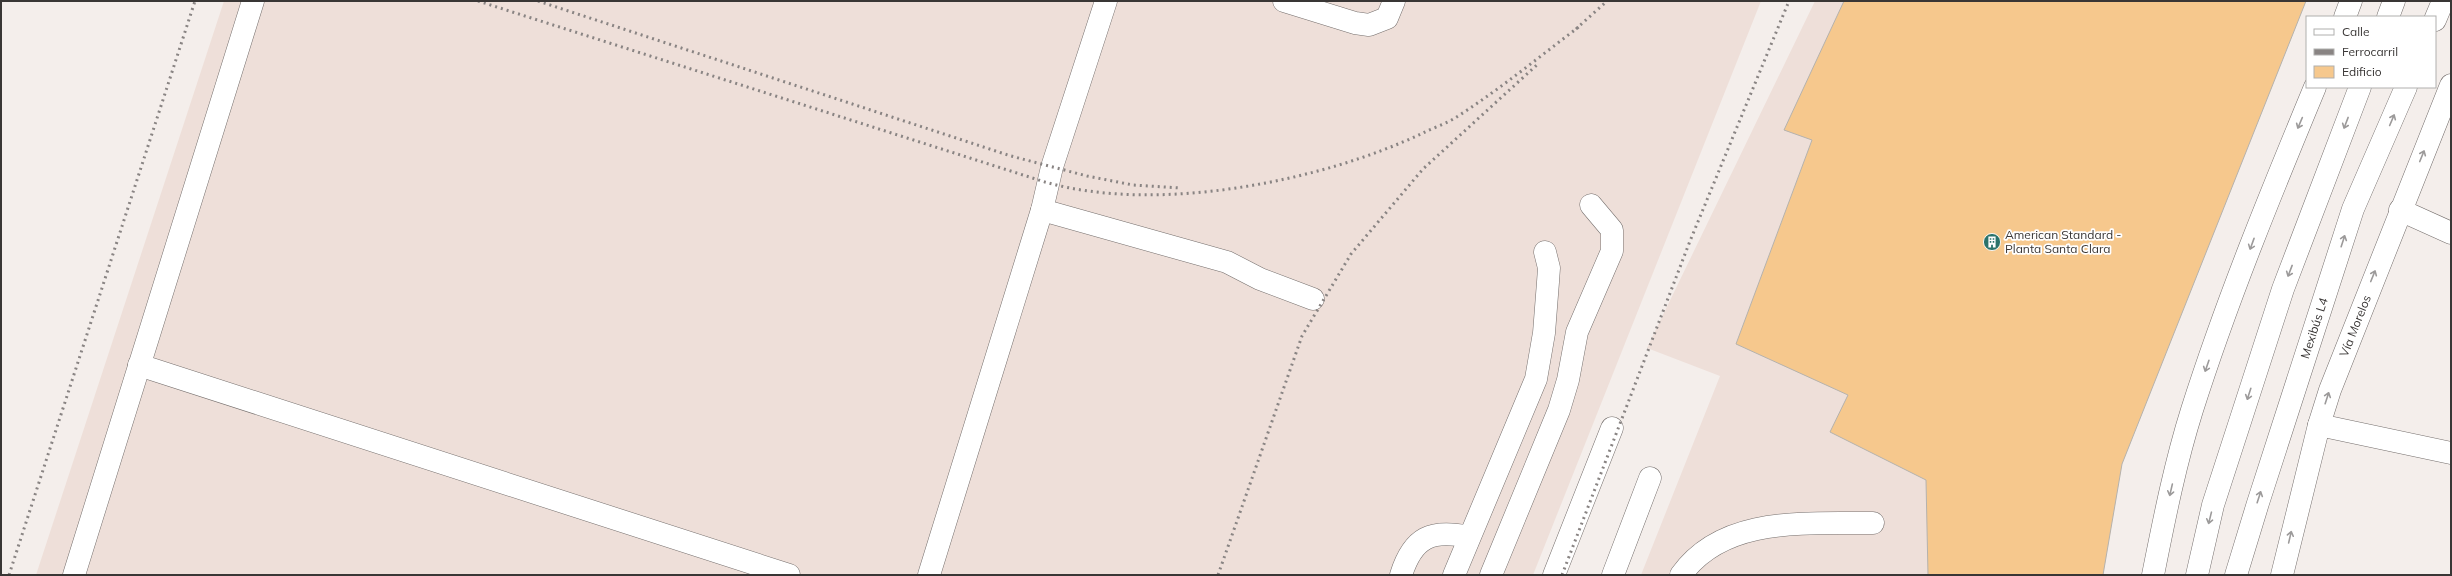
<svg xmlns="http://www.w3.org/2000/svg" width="2452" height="576" font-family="Mulish,sans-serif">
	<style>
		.built { fill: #eedfd9 }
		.building { fill: #f6c88d; stroke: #b5b2ad }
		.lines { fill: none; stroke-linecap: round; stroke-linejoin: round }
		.minor-casing { stroke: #756f6d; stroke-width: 23 }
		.major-casing { stroke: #756f6d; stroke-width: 23 }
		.minor { stroke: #fff; stroke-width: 22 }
		.major { stroke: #fff; stroke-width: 22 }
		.rail { stroke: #898483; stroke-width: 3; stroke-dasharray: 2 4; stroke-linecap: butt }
		.oneway { stroke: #9c9a9a }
		.labels { text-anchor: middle; stroke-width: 3.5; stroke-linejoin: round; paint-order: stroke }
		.poi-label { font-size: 12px; fill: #393635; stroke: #fff; text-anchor: start }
		.street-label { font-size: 12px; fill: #393635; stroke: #fff }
	</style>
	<rect width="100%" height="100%" fill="#f4eeeb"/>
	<g class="built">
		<path d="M 224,1 L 1761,1 L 1533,575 L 36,575 Z"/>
		<path d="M 1815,1 L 2306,1 L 2122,464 L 2103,575 L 1641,575 L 1720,376 L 1647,348 Z"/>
	</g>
	<path class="building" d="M 1844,1 L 2306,1 L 2122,464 L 2103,575 L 1928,575 L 1926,480 L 1830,432 L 1848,395 L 1736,344 L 1812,140 L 1784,130 Z"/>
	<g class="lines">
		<g class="minor-casing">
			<g id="minor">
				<path d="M 1284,1 L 1355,23 L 1369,25 L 1387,18 L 1394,1"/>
				<path d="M 2388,17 L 2394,1"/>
				<path d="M 2435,20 L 2443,1"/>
				<path d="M 1042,210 L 1227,262 L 1260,279 L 1313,299"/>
				<path d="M 2400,210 L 2451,233"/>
				<path d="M 139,365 L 789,575"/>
				<path d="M 2319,425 L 2451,453"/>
				<path d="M 74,575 L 253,1"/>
				<path d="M 929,575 L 1042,210 L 1052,167 L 1106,1"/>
				<path d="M 1401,575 C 1413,537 1431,529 1469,537"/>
				<path d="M 1454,575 L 1536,379 L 1544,333 L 1548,282 L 1549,268 L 1545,252"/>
				<path d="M 1491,575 L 1559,410 L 1568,380 L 1577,332 L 1612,251 L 1612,230 L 1591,205"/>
				<path d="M 1554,575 L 1612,428"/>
				<path d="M 1613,575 L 1650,478"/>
				<path d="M 1681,575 C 1724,515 1808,524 1873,523"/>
				<path d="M 2197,575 L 2213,505 L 2283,289 L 2360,87"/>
				<path id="s1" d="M 2236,575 L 2258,503 L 2353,209 L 2406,87"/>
			</g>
		</g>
		<g class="major-casing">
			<g id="major">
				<path d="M 2345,17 L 2351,1"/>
				<path d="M 2153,575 C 2164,520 2175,464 2192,410 C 2227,300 2271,193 2315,87"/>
				<path id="s2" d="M 2282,575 L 2319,425 L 2330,390 L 2451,85"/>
			</g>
		</g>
		<use href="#minor" class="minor"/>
		<use href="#major" class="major"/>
		<g class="rail">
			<path d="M 478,1 L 1045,182 C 1156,214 1320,182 1423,133 C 1433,128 1445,124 1455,118 C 1499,90 1539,57 1580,26"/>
			<path d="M 538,1 L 1011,156 L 1087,176 L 1133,185 L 1180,188"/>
			<path d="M 1576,29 L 1607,1"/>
			<path d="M 9,575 L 195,1"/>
			<path d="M 1218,575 L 1302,336 L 1351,254 L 1423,169 L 1539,63"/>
			<path d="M 1562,575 L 1690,241 L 1789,1"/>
		</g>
	</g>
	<defs><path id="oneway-shaft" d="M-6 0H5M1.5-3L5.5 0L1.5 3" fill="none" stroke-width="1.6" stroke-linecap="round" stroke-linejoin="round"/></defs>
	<g class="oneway">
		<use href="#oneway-shaft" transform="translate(2392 120) rotate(-67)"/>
		<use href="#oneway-shaft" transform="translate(2300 123) rotate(113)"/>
		<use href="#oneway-shaft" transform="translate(2346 123) rotate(111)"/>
		<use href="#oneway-shaft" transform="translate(2422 156) rotate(-68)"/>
		<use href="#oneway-shaft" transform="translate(2343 241) rotate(-72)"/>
		<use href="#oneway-shaft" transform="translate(2252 244) rotate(110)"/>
		<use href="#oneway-shaft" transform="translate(2290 271) rotate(111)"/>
		<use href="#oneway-shaft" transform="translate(2373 276) rotate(-68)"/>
		<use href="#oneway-shaft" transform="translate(2207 366) rotate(109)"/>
		<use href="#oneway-shaft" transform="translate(2249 394) rotate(108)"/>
		<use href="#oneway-shaft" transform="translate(2327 398) rotate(-72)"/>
		<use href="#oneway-shaft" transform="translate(2171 490) rotate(103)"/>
		<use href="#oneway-shaft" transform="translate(2259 497) rotate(-72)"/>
		<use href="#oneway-shaft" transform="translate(2210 518) rotate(104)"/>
		<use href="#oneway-shaft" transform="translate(2290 537) rotate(-77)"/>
	</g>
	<defs>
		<g id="building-disc" transform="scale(0.9)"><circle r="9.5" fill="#2a726a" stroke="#fff"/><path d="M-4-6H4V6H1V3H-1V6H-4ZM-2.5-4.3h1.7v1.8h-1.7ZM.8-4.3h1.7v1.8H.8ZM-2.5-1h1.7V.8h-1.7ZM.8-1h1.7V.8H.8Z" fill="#fff"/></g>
	</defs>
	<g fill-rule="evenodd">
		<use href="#building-disc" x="1992" y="242"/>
	</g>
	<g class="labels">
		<g class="poi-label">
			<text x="2005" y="239">American Standard -<tspan x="2005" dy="14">Planta Santa Clara</tspan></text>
		</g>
		<g class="street-label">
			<text dy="4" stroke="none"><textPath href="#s2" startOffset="260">Vía Morelos</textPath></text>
			<text dy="4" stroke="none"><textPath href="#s1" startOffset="259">Mexibús L4</textPath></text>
		</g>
	</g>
	<rect width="2452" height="576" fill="none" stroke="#393635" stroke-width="4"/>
	<rect x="2306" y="16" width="130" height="72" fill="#ffffff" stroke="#b0afae"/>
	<rect x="2314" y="29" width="20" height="6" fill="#ffffff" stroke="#b0afae"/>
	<text x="2342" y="36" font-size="12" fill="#393635">Calle</text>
	<rect x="2314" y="49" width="20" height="6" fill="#898483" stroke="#b0afae"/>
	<text x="2342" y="56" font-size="12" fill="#393635">Ferrocarril</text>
	<rect x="2314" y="66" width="20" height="12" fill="#f6c88d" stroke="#b0afae"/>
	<text x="2342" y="76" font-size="12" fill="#393635">Edificio</text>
</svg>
